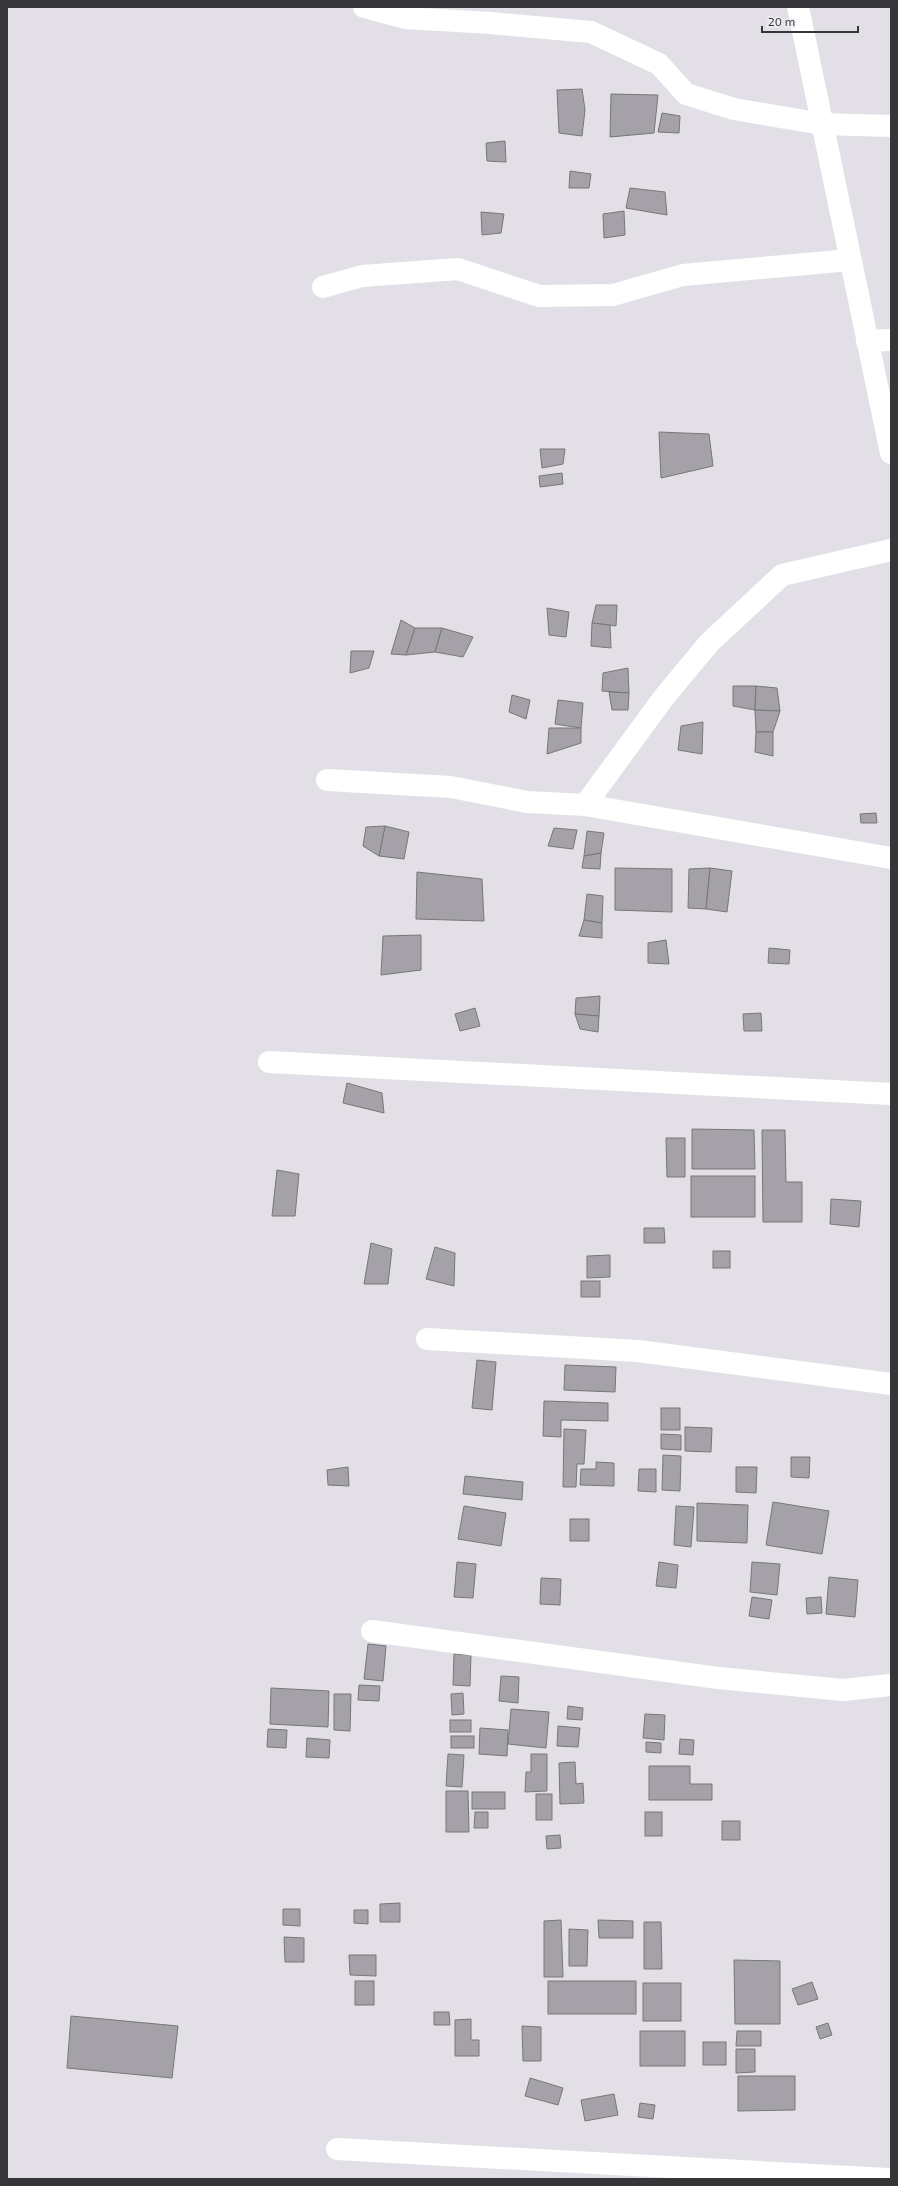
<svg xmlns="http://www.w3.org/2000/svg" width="898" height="2186" viewBox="0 0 898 2186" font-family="'Exo 2',sans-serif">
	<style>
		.building { fill: #a4a2a8; stroke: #78767b }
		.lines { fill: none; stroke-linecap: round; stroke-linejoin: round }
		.minor { stroke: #fff; stroke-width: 22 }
		.secondary { stroke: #fff; stroke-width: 22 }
	</style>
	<rect width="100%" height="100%" fill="#e2e0e6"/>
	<g class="building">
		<path d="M 582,89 L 585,110 L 582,136 L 559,133 L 557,90 Z"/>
		<path d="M 611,94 L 658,95 L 654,133 L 610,137 Z"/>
		<path d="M 662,113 L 680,116 L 679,133 L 658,132 Z"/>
		<path d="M 505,141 L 506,162 L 487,161 L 486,143 Z"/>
		<path d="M 570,171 L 591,174 L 589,188 L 569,188 Z"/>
		<path d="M 630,188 L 665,192 L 667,215 L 626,208 Z"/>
		<path d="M 624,211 L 625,235 L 604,238 L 603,214 Z"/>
		<path d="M 481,212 L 504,214 L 501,233 L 482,235 Z"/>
		<path d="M 659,432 L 709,434 L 713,466 L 661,478 Z"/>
		<path d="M 540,449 L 565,449 L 563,464 L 542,468 Z"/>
		<path d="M 562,473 L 563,484 L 540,487 L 539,476 Z"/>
		<path d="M 596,605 L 617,605 L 616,626 L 592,623 Z"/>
		<path d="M 547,608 L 569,612 L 566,637 L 549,635 Z"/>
		<path d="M 401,620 L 415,628 L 406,655 L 391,654 Z"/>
		<path d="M 592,623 L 610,625 L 611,648 L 591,646 Z"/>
		<path d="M 415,628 L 442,628 L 435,652 L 406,655 Z"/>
		<path d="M 442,628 L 473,637 L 463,657 L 435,652 Z"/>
		<path d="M 351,651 L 374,651 L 369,668 L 350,673 Z"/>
		<path d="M 628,668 L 629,693 L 602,691 L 603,673 Z"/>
		<path d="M 733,686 L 756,686 L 755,710 L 733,706 Z"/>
		<path d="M 756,686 L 777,688 L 780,711 L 755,710 Z"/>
		<path d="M 609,692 L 629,693 L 628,710 L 612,710 Z"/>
		<path d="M 512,695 L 530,700 L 526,719 L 509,712 Z"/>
		<path d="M 558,700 L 583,703 L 581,728 L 555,724 Z"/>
		<path d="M 755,710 L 780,711 L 773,732 L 756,732 Z"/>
		<path d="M 703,722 L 702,754 L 678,750 L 681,726 Z"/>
		<path d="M 549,728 L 581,728 L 581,743 L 547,754 Z"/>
		<path d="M 756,732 L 773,732 L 773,756 L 755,752 Z"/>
		<path d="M 876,813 L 877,823 L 861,823 L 860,814 Z"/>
		<path d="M 385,826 L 409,832 L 404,859 L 379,856 Z"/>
		<path d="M 385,826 L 379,856 L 363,846 L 366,827 Z"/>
		<path d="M 554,828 L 577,830 L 573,849 L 548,846 Z"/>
		<path d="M 587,831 L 604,833 L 601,853 L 584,856 Z"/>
		<path d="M 601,853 L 600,869 L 582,868 L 584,856 Z"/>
		<path d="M 615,868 L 672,869 L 672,912 L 615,910 Z"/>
		<path d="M 710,868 L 706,909 L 688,908 L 689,869 Z"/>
		<path d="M 710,868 L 732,871 L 727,912 L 706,909 Z"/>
		<path d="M 417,872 L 482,879 L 484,921 L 416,919 Z"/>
		<path d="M 587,894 L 603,896 L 602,923 L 584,920 Z"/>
		<path d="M 584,920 L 602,923 L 602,938 L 579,936 Z"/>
		<path d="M 421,935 L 421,970 L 381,975 L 383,936 Z"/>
		<path d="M 666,940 L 669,964 L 648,963 L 648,943 Z"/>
		<path d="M 769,948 L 790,950 L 789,964 L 768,963 Z"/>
		<path d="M 600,996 L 599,1016 L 575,1014 L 576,998 Z"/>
		<path d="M 475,1008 L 480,1026 L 460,1031 L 455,1014 Z"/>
		<path d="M 761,1013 L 762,1031 L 744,1031 L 743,1014 Z"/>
		<path d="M 575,1014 L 599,1016 L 598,1032 L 580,1029 Z"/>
		<path d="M 347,1083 L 382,1093 L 384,1113 L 343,1103 Z"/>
		<path d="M 692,1129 L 754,1130 L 755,1169 L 692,1169 Z"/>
		<path d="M 762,1130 L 785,1130 L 786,1182 L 802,1182 L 802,1222 L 763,1222 Z"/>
		<path d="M 666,1138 L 685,1138 L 685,1177 L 667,1177 Z"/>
		<path d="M 277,1170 L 299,1174 L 295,1216 L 272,1216 Z"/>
		<rect x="691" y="1176" width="64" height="41"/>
		<path d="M 831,1199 L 861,1201 L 859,1227 L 830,1224 Z"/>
		<path d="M 644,1228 L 664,1228 L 665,1243 L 644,1243 Z"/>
		<path d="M 371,1243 L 392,1249 L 388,1284 L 364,1284 Z"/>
		<path d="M 435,1247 L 455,1253 L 454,1286 L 426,1279 Z"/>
		<rect x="713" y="1251" width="17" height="17"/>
		<path d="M 610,1255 L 610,1277 L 587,1278 L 587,1256 Z"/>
		<rect x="581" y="1281" width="19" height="16"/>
		<path d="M 477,1360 L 496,1362 L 492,1410 L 472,1408 Z"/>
		<path d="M 565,1365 L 616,1367 L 615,1392 L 564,1390 Z"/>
		<path d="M 544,1401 L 608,1403 L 608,1421 L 561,1420 L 561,1437 L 543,1436 Z"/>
		<rect x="661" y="1408" width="19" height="22"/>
		<path d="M 685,1427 L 712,1428 L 711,1452 L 685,1451 Z"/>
		<path d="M 564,1429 L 586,1430 L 584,1464 L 577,1464 L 576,1487 L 563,1487 Z"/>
		<path d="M 661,1434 L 681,1435 L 681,1450 L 661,1449 Z"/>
		<path d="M 663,1455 L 681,1456 L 680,1491 L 662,1490 Z"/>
		<path d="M 791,1457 L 810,1457 L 809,1478 L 791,1477 Z"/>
		<path d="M 596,1462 L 614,1463 L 614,1486 L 580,1485 L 581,1469 L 596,1469 Z"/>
		<path d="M 348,1467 L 349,1486 L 328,1485 L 327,1470 Z"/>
		<path d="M 736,1467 L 757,1467 L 756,1493 L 736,1492 Z"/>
		<path d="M 639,1469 L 656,1469 L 656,1492 L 638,1491 Z"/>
		<path d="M 465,1476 L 523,1482 L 522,1500 L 463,1494 Z"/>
		<path d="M 773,1502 L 829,1511 L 822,1554 L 766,1545 Z"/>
		<path d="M 697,1503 L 748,1505 L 747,1543 L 697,1541 Z"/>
		<path d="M 464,1506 L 506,1513 L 501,1546 L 458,1539 Z"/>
		<path d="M 676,1506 L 694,1507 L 691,1547 L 674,1545 Z"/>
		<rect x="570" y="1519" width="19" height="22"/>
		<path d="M 457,1562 L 476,1564 L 473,1598 L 454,1597 Z"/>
		<path d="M 659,1562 L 678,1565 L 676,1588 L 656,1586 Z"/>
		<path d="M 752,1562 L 780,1564 L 777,1595 L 750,1592 Z"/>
		<path d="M 829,1577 L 858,1580 L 855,1617 L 826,1614 Z"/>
		<path d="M 541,1578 L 561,1579 L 560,1605 L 540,1604 Z"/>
		<path d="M 752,1597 L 772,1600 L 769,1619 L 749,1616 Z"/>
		<path d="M 821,1597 L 822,1613 L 807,1614 L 806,1598 Z"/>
		<path d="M 368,1644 L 386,1646 L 383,1681 L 364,1679 Z"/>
		<path d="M 454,1654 L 471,1655 L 470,1686 L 453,1685 Z"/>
		<path d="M 501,1676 L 519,1677 L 518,1703 L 499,1701 Z"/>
		<path d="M 359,1685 L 380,1686 L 379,1701 L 358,1700 Z"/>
		<path d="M 271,1688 L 329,1691 L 328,1727 L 270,1724 Z"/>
		<path d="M 463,1693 L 464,1714 L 452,1715 L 451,1694 Z"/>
		<path d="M 334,1694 L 351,1694 L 350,1731 L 334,1730 Z"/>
		<path d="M 568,1706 L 583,1708 L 582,1720 L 567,1719 Z"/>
		<path d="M 511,1709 L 549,1712 L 546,1748 L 508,1744 Z"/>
		<path d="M 645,1714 L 665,1715 L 664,1740 L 643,1738 Z"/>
		<rect x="450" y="1720" width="21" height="12"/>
		<path d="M 558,1726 L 580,1728 L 578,1747 L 557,1746 Z"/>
		<path d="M 480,1728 L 508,1730 L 507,1756 L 479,1754 Z"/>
		<path d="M 268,1729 L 287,1730 L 286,1748 L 267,1747 Z"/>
		<rect x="451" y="1736" width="23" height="12"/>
		<path d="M 307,1738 L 330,1740 L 329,1758 L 306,1757 Z"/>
		<path d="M 680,1739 L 694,1740 L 693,1755 L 679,1754 Z"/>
		<path d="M 646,1742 L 661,1743 L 661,1753 L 646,1752 Z"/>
		<path d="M 448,1754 L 464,1755 L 462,1787 L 446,1786 Z"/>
		<path d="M 531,1754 L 547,1754 L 547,1791 L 525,1792 L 526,1772 L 531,1772 Z"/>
		<path d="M 575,1762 L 576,1784 L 583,1783 L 584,1803 L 560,1804 L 559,1763 Z"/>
		<path d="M 649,1766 L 690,1766 L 690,1784 L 712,1784 L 712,1800 L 649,1800 Z"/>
		<path d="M 446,1791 L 468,1791 L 469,1832 L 446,1832 Z"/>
		<rect x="472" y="1792" width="33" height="17"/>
		<rect x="536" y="1794" width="16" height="26"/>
		<path d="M 475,1812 L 488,1812 L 488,1828 L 474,1828 Z"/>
		<rect x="645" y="1812" width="17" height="24"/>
		<rect x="722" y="1821" width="18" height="19"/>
		<path d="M 560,1835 L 561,1848 L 547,1849 L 546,1836 Z"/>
		<path d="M 400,1903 L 400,1922 L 380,1922 L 380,1904 Z"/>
		<path d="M 283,1909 L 300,1909 L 300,1926 L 283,1925 Z"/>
		<path d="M 354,1910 L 368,1910 L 368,1924 L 354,1923 Z"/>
		<path d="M 561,1920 L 563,1977 L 544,1977 L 544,1921 Z"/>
		<path d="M 598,1920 L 633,1921 L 633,1938 L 599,1938 Z"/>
		<path d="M 644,1922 L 661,1922 L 662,1969 L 644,1969 Z"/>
		<path d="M 569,1929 L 588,1930 L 587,1966 L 569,1966 Z"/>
		<path d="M 284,1937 L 304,1938 L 304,1962 L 285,1962 Z"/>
		<path d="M 349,1955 L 376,1955 L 376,1976 L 350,1975 Z"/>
		<path d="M 734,1960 L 780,1961 L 780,2024 L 735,2024 Z"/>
		<rect x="355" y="1981" width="19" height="24"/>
		<rect x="548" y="1981" width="88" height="33"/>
		<path d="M 812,1982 L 818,1999 L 798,2005 L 792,1989 Z"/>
		<rect x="643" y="1983" width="38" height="38"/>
		<path d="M 434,2012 L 449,2012 L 450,2025 L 434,2025 Z"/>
		<path d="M 71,2016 L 178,2026 L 172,2078 L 67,2068 Z"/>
		<path d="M 471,2019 L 471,2040 L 479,2040 L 479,2056 L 455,2056 L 455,2020 Z"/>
		<path d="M 828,2023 L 832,2035 L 820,2039 L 816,2027 Z"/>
		<path d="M 522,2026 L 541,2027 L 541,2061 L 523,2061 Z"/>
		<rect x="640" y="2031" width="45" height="35"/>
		<path d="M 737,2031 L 761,2031 L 761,2046 L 736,2046 Z"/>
		<rect x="703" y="2042" width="23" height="23"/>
		<path d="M 736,2049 L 755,2049 L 755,2072 L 736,2073 Z"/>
		<path d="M 738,2076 L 795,2076 L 795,2110 L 738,2111 Z"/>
		<path d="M 530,2078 L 563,2088 L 558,2105 L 525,2096 Z"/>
		<path d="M 614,2094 L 618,2115 L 585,2121 L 581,2100 Z"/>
		<path d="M 640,2103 L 655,2105 L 653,2119 L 638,2117 Z"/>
	</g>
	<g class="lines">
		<g class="minor">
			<path d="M 364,7 L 405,18 L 490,23 L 591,32 L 659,64 L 686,94 L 734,109 L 822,124 L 891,126"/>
			<path d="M 323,287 L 362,276 L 458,269 L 539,296 L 613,295 L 683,275 L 850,260"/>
			<path d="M 867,341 L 891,340"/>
			<path d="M 327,780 L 451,787 L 527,802 L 585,805 L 665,696 L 709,643 L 782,575 L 891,550"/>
			<path d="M 585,805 L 891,858"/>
			<path d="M 269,1062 L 891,1094"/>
			<path d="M 427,1339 L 638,1351 L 891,1384"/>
			<path d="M 372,1631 L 718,1678 L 843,1690 L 891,1685"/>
			<path d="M 337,2149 L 887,2179"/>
		</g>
		<path class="secondary" d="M 798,7 L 891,453"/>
	</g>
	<rect width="898" height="2186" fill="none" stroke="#363537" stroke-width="16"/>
	<path d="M762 26v6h96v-6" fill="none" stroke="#363537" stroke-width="2"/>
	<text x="768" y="26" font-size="12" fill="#363537" stroke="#efedf3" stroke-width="3" paint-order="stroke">20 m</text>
</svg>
